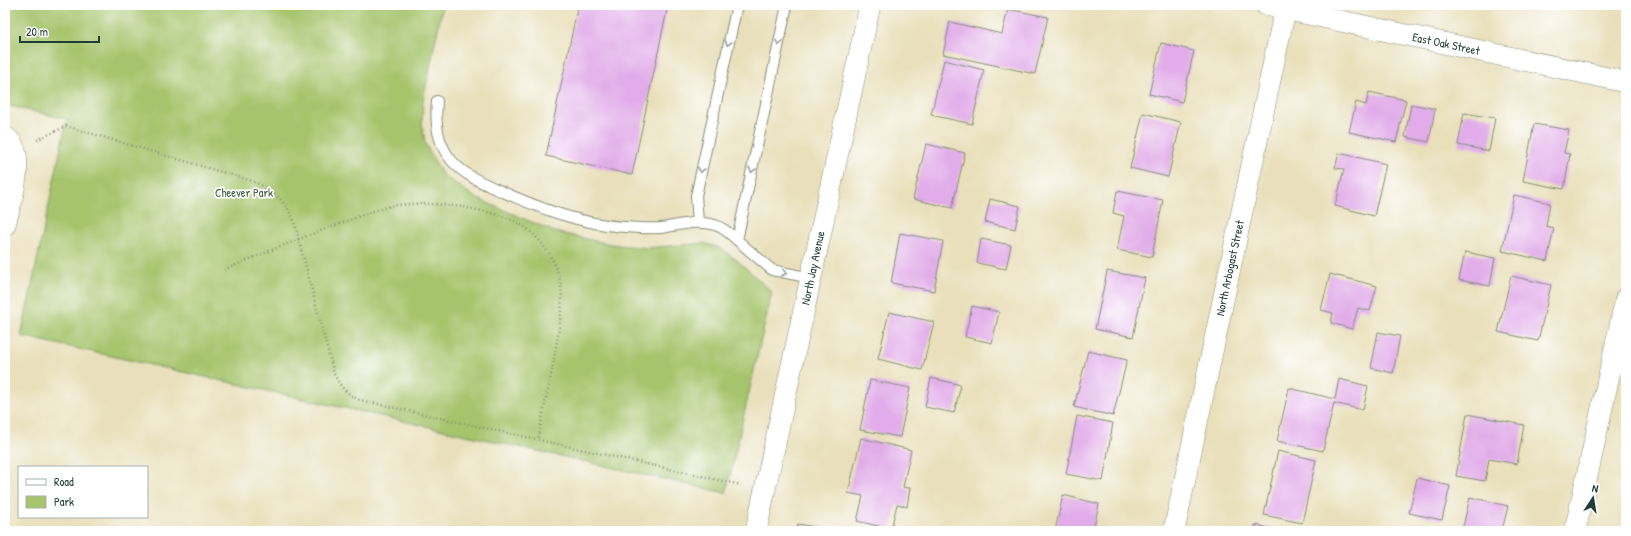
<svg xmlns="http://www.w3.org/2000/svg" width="1631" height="536" viewBox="0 0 1631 536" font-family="'Patrick Hand',sans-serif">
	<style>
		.green { fill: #a6c46c; stroke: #628050 }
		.building { fill: #e1ace9 }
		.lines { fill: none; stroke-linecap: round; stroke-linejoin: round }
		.lane-casing { stroke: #848e78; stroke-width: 12 }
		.street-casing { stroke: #848e78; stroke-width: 22 }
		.path { stroke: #848e78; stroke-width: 2.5; stroke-dasharray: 1 3; stroke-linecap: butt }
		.lane { stroke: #fff; stroke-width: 10 }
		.street { stroke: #fff; stroke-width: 21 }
		.oneway { stroke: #8f9e9a }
		.labels { text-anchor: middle; stroke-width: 3.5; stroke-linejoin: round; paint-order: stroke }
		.street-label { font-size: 12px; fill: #1f3d34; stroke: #fff }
		.park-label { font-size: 12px; fill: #415f42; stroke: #fff }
	</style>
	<rect width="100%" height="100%" fill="#fff"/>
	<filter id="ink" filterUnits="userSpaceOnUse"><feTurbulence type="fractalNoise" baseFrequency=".025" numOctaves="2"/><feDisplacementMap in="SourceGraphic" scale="8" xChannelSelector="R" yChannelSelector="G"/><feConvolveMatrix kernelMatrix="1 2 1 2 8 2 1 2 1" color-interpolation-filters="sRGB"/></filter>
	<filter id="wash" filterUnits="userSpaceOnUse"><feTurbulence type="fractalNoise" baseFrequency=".012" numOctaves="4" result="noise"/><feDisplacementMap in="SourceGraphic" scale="16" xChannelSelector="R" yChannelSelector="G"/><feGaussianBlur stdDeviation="0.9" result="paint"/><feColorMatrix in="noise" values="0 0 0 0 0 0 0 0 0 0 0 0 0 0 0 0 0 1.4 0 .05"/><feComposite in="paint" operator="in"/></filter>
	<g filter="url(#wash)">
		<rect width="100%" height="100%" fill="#e9e0bb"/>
		<path class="green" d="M 5,5 L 443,5 L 423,100 L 422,123 L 425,143 L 434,160 L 443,175 L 476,198 L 555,232 L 610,244 L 646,248 L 704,243 L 720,248 L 737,260 L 772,292 L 726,493 L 21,336 L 67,119 L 5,105 Z"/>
		<g id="blocks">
			<g class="building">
				<path d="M 578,5 L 668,5 L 632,175 L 546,156 Z"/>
				<path d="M 1008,9 L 1048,17 L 1035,74 L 943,54 L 950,22 L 1002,34 Z"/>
				<path d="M 1161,43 L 1194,51 L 1182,102 L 1149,94 Z"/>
				<path d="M 944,60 L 984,70 L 972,124 L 931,115 Z"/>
				<path d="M 1369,92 L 1406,100 L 1396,142 L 1349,132 L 1356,102 L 1366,105 Z"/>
				<path d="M 1411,104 L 1435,109 L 1429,142 L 1405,137 Z"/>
				<path d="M 1143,113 L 1181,122 L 1168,177 L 1130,168 Z"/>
				<path d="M 1464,113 L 1495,118 L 1489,151 L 1458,145 Z"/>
				<path d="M 1534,124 L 1569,130 L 1564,153 L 1570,154 L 1564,189 L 1523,181 Z"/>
				<path d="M 926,144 L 965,153 L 952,208 L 913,199 Z"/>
				<path d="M 1339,153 L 1386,164 L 1374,216 L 1335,206 L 1344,169 L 1335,168 Z"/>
				<path d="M 1117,191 L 1163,200 L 1152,257 L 1117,250 L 1124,216 L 1113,213 Z"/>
				<path d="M 1514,195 L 1550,203 L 1546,226 L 1554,228 L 1547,261 L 1502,251 Z"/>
				<path d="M 990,199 L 1020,206 L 1015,229 L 985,222 Z"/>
				<path d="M 900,233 L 943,241 L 934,291 L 891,283 Z"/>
				<path d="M 981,239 L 1011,245 L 1006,269 L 977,263 Z"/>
				<path d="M 1465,252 L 1495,258 L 1490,286 L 1459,280 Z"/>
				<path d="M 1107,271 L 1145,278 L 1133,337 L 1095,329 Z"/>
				<path d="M 1330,274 L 1377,286 L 1370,311 L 1358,308 L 1352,329 L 1331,323 L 1333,313 L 1321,310 Z"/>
				<path d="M 1511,276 L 1551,285 L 1538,341 L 1498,332 Z"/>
				<path d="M 972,306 L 999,312 L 992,343 L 965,337 Z"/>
				<path d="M 889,312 L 934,322 L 922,370 L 878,359 Z"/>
				<path d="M 1378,332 L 1400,336 L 1393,373 L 1371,368 Z"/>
				<path d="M 1088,351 L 1127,360 L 1113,416 L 1074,407 Z"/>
				<path d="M 931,378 L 961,385 L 954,413 L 925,407 Z"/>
				<path d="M 1339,379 L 1368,386 L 1363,410 L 1334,403 L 1323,451 L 1277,441 L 1289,388 L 1335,399 Z"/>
				<path d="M 870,380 L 910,388 L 900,437 L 860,430 Z"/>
				<path d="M 1467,414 L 1524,425 L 1517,464 L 1489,459 L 1485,481 L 1456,476 Z"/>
				<path d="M 1077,416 L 1113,423 L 1103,481 L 1066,474 Z"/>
				<path d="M 861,438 L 911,450 L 903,487 L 910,488 L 907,507 L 897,504 L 891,529 L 857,521 L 863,496 L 848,493 Z"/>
				<path d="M 1278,451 L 1316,460 L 1302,523 L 1264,515 Z"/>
				<path d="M 1417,478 L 1450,486 L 1442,520 L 1409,513 Z"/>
				<path d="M 1063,495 L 1099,504 L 1093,531 L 1055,531 Z"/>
				<path d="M 1470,497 L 1508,506 L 1502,531 L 1462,531 Z"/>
				<path d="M 798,524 L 826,529 L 826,531 L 797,531 Z"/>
				<path d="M 1255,525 L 1280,530 L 1280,531 L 1254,531 Z"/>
			</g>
		</g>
	</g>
	<g filter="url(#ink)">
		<use href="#blocks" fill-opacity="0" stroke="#848e78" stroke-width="1"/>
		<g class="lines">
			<defs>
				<g id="lane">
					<path d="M 787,5 L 737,240 L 772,270 L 811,278"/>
					<path d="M 437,101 C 435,123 437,143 452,161 C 465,176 485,184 503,192 C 542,209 581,224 624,227 C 636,228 649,229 661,228 C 678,226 697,219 715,225 C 723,227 730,234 737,240"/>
					<path d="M 698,222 L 696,196 L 737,5"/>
				</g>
				<g id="street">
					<path d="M 1266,5 L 1626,82"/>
					<path d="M 5,137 C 29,152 10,203 5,225"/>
					<path d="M 756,531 L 870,5"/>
					<path d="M 1174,531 L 1286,5"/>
					<path d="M 1575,531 L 1626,298"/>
				</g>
			</defs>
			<use href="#lane" class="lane-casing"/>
			<use href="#street" class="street-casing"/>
			<g class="path">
				<path d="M 37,140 L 66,126 L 252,181 C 273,190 285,200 294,221 L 334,374 C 340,386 347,395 360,400 L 741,485"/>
				<path d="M 224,270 C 262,254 300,238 339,224 C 356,218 373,210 391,206 C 424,200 488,207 518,223 C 540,234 558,263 561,287 C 563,304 560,324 557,341 C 552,374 544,406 538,439"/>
			</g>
			<use href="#lane" class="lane"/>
			<use href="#street" class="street"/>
		</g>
		<defs><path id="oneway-chevron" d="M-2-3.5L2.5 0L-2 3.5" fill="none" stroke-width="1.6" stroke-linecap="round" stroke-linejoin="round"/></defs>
		<g class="oneway">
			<use href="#oneway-chevron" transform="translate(728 43) rotate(102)"/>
			<use href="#oneway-chevron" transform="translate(779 43) rotate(102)"/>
			<use href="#oneway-chevron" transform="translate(701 170) rotate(102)"/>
			<use href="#oneway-chevron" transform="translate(752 170) rotate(102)"/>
			<use href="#oneway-chevron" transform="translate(784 273) rotate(12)"/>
		</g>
	</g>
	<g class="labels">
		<g class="street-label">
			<text transform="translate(1446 44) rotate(12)" y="4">East Oak Street</text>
			<text transform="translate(813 268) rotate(-78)" y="4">North Jay Avenue</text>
			<text transform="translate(1230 268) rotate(-78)" y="4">North Arbogast Street</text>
		</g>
		<g class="park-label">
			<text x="244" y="197">Cheever Park</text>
		</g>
	</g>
	<rect width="1631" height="536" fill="none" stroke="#fff" stroke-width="20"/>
	<rect x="18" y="466" width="130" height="52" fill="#ffffff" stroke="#a5b1ae"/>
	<rect x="26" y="479" width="20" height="6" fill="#ffffff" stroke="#a5b1ae"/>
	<text x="54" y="486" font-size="12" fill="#1f3d34">Road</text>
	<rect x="26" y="496" width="20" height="12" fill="#a6c46c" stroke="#a5b1ae"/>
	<text x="54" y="506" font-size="12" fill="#1f3d34">Park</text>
	<g transform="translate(1593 498) rotate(12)" stroke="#ffffff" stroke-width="3" paint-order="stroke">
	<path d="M0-3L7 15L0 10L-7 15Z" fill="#1f3d34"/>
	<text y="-6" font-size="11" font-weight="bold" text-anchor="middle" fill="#1f3d34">N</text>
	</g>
	<path d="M20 36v6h79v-6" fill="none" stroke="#1f3d34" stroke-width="2"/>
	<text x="26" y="36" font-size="12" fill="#1f3d34" stroke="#ffffff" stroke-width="3" paint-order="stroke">20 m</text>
</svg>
